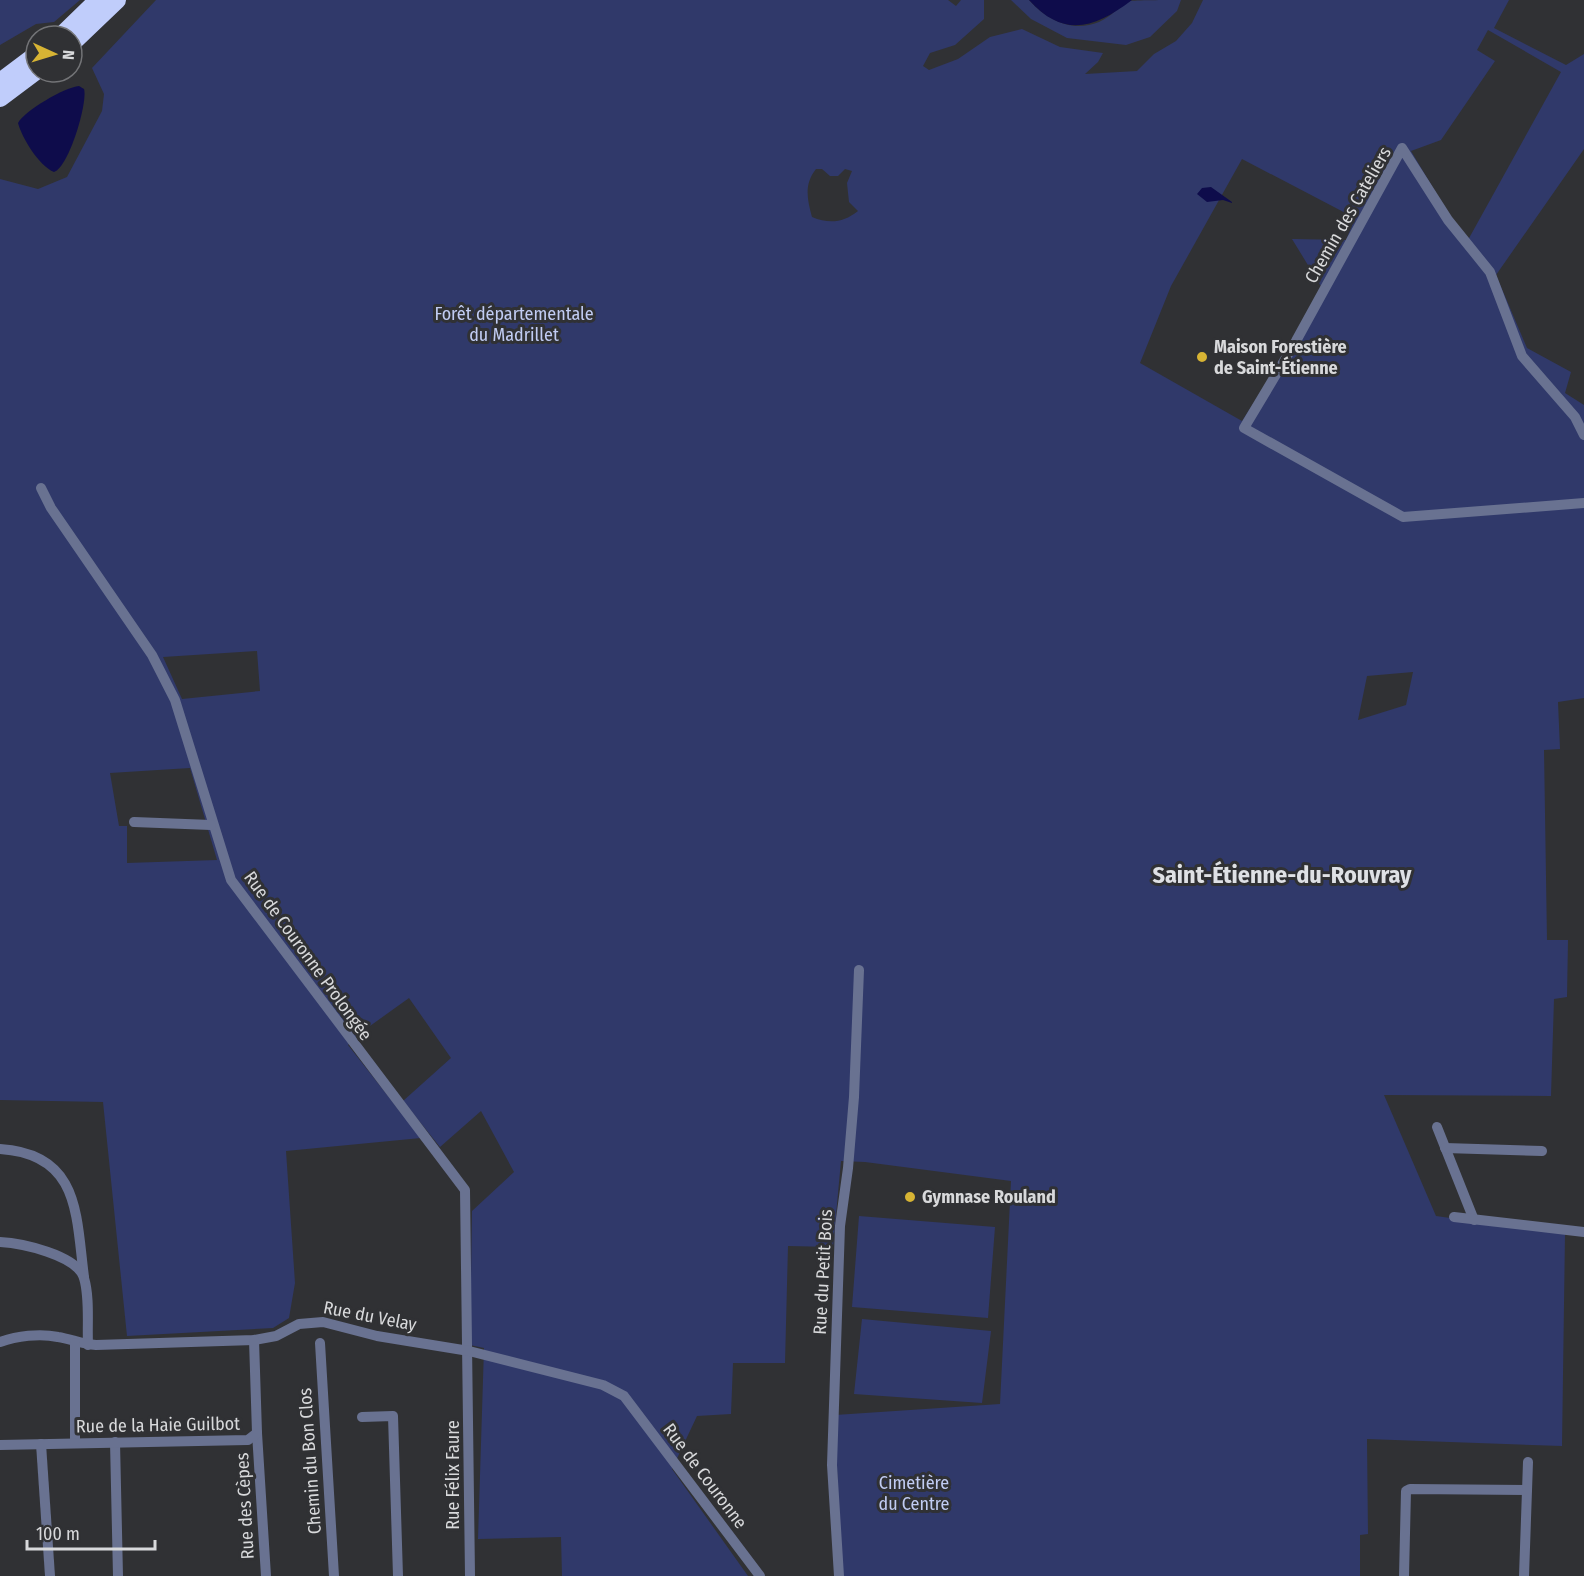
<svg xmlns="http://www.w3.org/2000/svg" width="1584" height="1576" viewBox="0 0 1584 1576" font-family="'Fira Sans Condensed',sans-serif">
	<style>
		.green { fill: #30396a; fill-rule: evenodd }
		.water { fill: #0e0c4b }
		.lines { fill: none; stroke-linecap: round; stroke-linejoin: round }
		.street { stroke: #697291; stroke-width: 10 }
		.highway { stroke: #c0cdfb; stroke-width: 18 }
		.poi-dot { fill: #d7b434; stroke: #303134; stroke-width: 2 }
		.labels { text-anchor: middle; stroke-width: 6; stroke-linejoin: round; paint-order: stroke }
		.street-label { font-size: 18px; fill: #d8d9db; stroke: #303134 }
		.park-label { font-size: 18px; fill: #c1ccf3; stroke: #303134 }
		.poi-label { font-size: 18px; font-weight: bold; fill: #d8d9db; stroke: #303134; text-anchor: start }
		.district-label { font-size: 24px; font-weight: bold; fill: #dfe1e5; stroke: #303134 }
	</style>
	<rect width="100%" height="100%" fill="#303134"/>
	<g class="green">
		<path d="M 0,0 L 80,0 L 54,22 L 36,24 L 0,45 Z"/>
		<path d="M 156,0 L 948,0 L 956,6 L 961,0 L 984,0 L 984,19 L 955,45 L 930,53 L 923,66 L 929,70 L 958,59 L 990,37 L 1022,29 L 1060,47 L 1103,53 L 1098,62 L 1085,74 L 1137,71 L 1154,54 L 1176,41 L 1192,23 L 1203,0 L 1509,0 L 1494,28 L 1566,65 L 1584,54 L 1584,149 L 1496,275 L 1527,348 L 1571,372 L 1565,393 L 1584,405 L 1584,698 L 1558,702 L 1560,749 L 1544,750 L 1547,940 L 1568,940 L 1567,997 L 1554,999 L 1551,1096 L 1384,1095 L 1436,1216 L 1565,1234 L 1562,1446 L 1367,1439 L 1368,1534 L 1360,1535 L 1360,1576 L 841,1576 L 835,1415 L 1000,1404 L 1011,1181 L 865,1162 L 841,1161 L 833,1247 L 788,1246 L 785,1363 L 733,1363 L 731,1414 L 697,1416 L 672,1469 L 748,1576 L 562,1576 L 561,1537 L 478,1539 L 484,1348 L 470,1345 L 472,1211 L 514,1172 L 481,1111 L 440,1147 L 403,1101 L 451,1058 L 409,998 L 356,1036 L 348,1045 L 421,1138 L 286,1151 L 295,1283 L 289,1318 L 273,1328 L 127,1336 L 103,1102 L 0,1100 L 0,179 L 38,189 L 67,177 L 102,111 L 104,94 L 92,68 ZM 1488,30 L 1561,72 L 1468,240 L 1451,218 L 1411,151 L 1441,140 L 1495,61 L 1477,50 ZM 1242,159 L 1355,218 L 1346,240 L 1292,239 L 1322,288 L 1283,357 L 1242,421 L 1140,363 L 1171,286 ZM 816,169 L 822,169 L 830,176 L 838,176 L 845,169 L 852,171 L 847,183 L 849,202 L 858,211 C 843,223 829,224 812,217 C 807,199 804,184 816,169 ZM 257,651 L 260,691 L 182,699 L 163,657 ZM 1413,672 L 1406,705 L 1358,720 L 1367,676 ZM 190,768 L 217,860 L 127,863 L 127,826 L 119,826 L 110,773 Z"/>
		<path d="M 1011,0 L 1029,0 C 1047,20 1072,33 1099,22 C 1111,17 1119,6 1130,1 C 1140,0 1170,0 1181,0 L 1177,11 L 1150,37 L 1126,45 L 1067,38 L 1031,19 Z"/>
		<path d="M 859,1216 L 995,1227 L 988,1318 L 852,1307 Z"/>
		<path d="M 862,1319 L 991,1331 L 982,1403 L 854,1394 Z"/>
	</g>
	<g class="water">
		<path d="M 1029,0 L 1132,0 C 1095,28 1064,39 1029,0 Z"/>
		<path d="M 79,86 L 84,89 C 88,102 69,167 54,172 C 39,166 22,138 18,123 C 24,111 65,87 79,86 Z"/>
		<path d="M 1211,187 L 1232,202 L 1232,203 L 1223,200 L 1207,202 L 1197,194 L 1202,188 Z"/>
	</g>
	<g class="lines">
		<g class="street">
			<path d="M 1584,435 L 1575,417 L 1522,356 L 1490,272 L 1448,220 L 1402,148 L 1296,341 L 1244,428 L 1403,517 L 1584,503"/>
			<path d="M 41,488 L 51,508 L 152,655 L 175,700 L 231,880 L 465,1190 L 470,1576"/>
			<path d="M 134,822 L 211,825"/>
			<path d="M 1437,1127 L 1474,1220"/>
			<path d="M 1445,1148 L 1542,1151"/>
			<path d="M 0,1149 C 80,1154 76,1215 84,1277"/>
			<path d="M 1454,1217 L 1584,1232"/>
			<path d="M 0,1242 C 21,1243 77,1255 84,1278 C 90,1298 87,1324 88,1345"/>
			<path d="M 0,1342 C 16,1336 40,1333 58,1337 C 71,1339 82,1344 96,1345 L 254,1340 L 276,1336 L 299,1324 L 323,1322 L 377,1336 L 469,1351 L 603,1385 L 624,1396 L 760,1576"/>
			<path d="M 75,1343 L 75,1443"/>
			<path d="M 320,1343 L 334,1576"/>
			<path d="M 362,1417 L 393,1416 L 398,1576"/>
			<path d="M 257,1433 L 266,1576"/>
			<path d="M 115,1442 L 118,1576"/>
			<path d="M 41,1444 L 50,1576"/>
			<path d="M 0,1445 L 248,1440 L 257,1433 L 254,1340"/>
			<path d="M 839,1576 L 832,1465 L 840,1226 L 848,1168 L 854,1097 L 859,970"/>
			<path d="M 1404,1576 L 1406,1491 L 1410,1489 L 1527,1490"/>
			<path d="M 1524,1576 L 1528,1462"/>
		</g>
		<g class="highway">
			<path d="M 61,36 L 98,0"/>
			<path d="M 72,43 L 117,0"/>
			<path d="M 0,82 L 36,55"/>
			<path d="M 0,98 L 36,71"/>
		</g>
	</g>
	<g class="poi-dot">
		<circle cx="1202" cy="357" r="6"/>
		<circle cx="910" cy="1197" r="6"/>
	</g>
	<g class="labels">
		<g class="street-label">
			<text transform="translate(1348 215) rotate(-60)" y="6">Chemin des Cateliers</text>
			<text transform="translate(308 956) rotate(54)" y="6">Rue de Couronne Prolongée</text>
			<text transform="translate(823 1272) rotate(-87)" y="6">Rue du Petit Bois</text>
			<text transform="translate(370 1316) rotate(11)" y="6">Rue du Velay</text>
			<text transform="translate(158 1425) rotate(-1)" y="6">Rue de la Haie Guilbot</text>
			<text transform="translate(310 1461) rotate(-94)" y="6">Chemin du Bon Clos</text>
			<text transform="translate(453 1475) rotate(-90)" y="6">Rue Félix Faure</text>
			<text transform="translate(705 1476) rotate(53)" y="6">Rue de Couronne</text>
			<text transform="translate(245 1506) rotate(-93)" y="6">Rue des Cèpes</text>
		</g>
		<g class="park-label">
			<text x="514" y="320">Forêt départementale<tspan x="514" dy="21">du Madrillet</tspan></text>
			<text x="914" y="1489">Cimetière<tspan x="914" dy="21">du Centre</tspan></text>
		</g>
		<g class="poi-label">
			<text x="1214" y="353">Maison Forestière<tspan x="1214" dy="21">de Saint-Étienne</tspan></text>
			<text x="922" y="1203">Gymnase Rouland</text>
		</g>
		<g class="district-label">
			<text x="1282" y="883">Saint-Étienne-du-Rouvray</text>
		</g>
	</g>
	<g transform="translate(54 54) rotate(94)"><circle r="28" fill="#303134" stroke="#737477" stroke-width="1.5"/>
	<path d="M0-4.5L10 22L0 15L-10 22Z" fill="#d7b434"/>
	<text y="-9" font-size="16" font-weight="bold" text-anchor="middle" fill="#d8d9db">N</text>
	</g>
	<path d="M27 1540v9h128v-9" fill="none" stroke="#d8d9db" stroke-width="3"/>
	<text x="36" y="1540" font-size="18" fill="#d8d9db" stroke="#303134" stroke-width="4.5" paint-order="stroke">100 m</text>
</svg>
